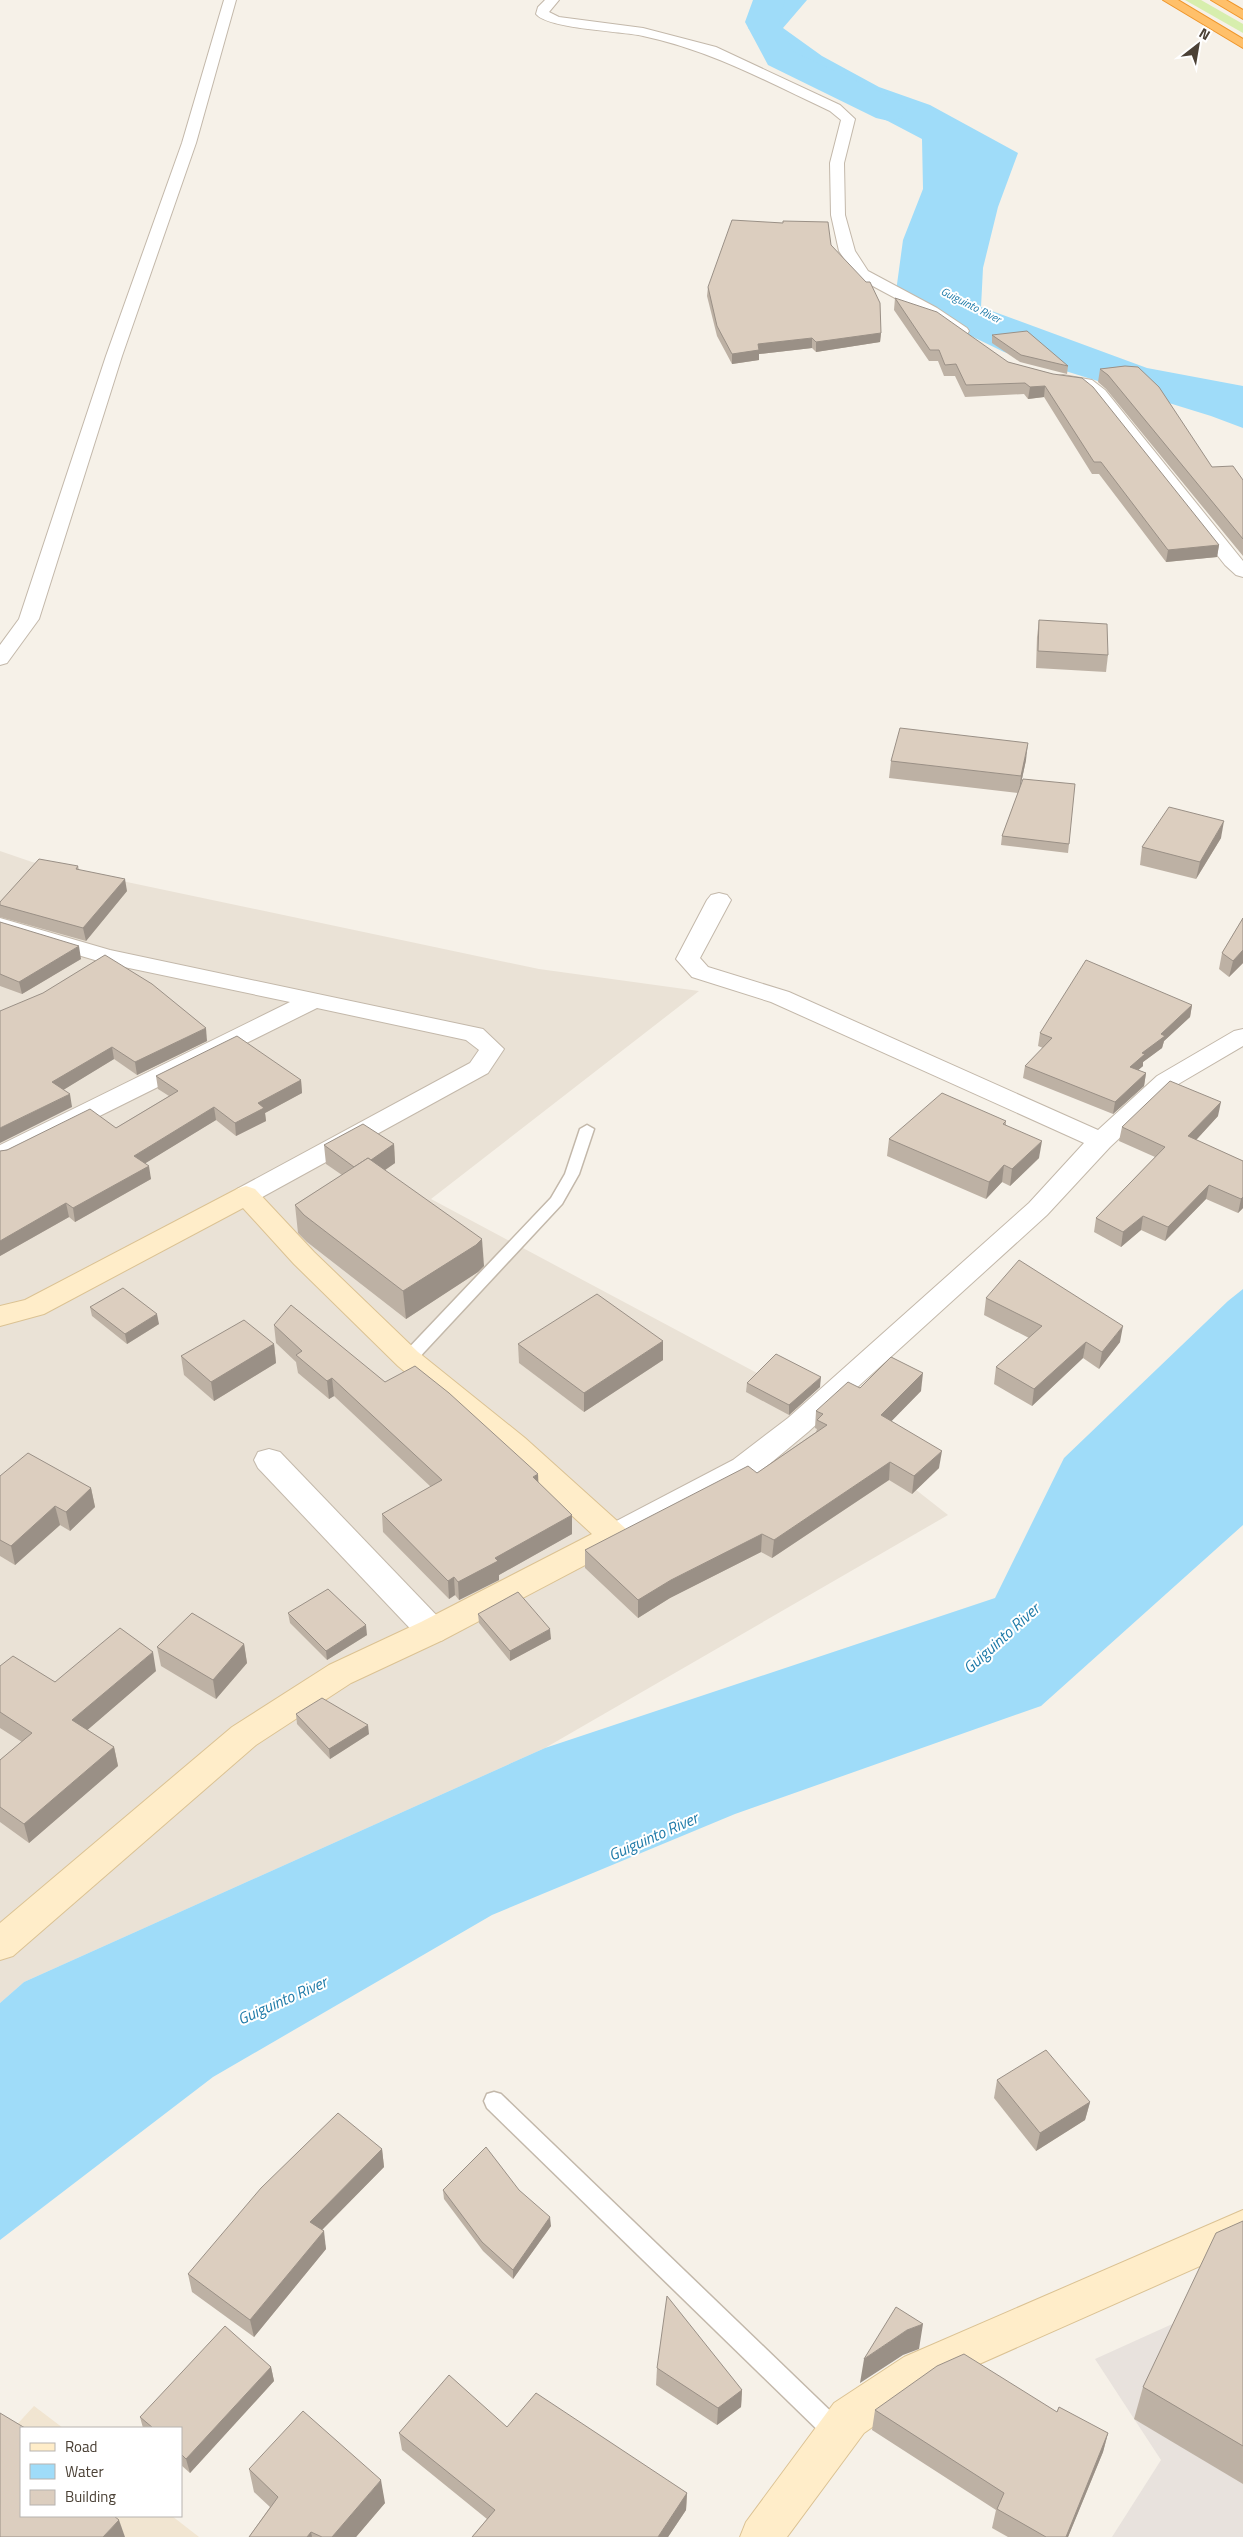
<svg xmlns="http://www.w3.org/2000/svg" width="1243" height="2537" viewBox="0 0 1243 2537" font-family="'Titillium Web',sans-serif">
	<style>
		.residential { fill: #eae2d6 }
		.industrial { fill: #e8e2dd }
		.education { fill: #f1e5d1 }
		.green { fill: #d7eead }
		.water { fill: #9fdcf9 }
		.lines { fill: none; stroke-linecap: round; stroke-linejoin: round }
		.river { fill: #9fdcf9; fill-rule: evenodd }
		.lane-casing { stroke: #c3b8aa; stroke-width: 3 }
		.street-casing { stroke: #c3b8aa; stroke-width: 2 }
		.secondary-casing { stroke: #dbc293; stroke-width: 2 }
		.highway-casing { stroke: #ef9529; stroke-width: 2 }
		.lane { fill: #fff; fill-rule: evenodd }
		.street { fill: #fff; fill-rule: evenodd }
		.secondary { fill: #ffedc9; fill-rule: evenodd }
		.highway { fill: #ffc06a; fill-rule: evenodd }
		.wall { fill: #bdb1a4 }
		.shaded-wall { fill: #9a9086 }
		.building { fill: #dccebf; stroke: #9a9086 }
		.labels { text-anchor: middle; stroke-width: 4; stroke-linejoin: round; paint-order: stroke }
		.far-water-label { font-size: 11px; font-style: italic; fill: #1f7ba9; stroke: #fff }
		.near-water-label { font-size: 16px; font-style: italic; fill: #1f7ba9; stroke: #fff }
	</style>
	<rect width="100%" height="100%" fill="#f6f1e8"/>
	<path class="residential" d="M 0,851 L 32,862 L 539,969 L 699,991 L 431,1199 L 789,1390 L 948,1515 L 545,1748 L 24,1982 L 0,2003 Z"/>
	<path class="industrial" d="M 1243,2292 L 1243,2537 L 1112,2537 L 1161,2460 L 1095,2359 Z"/>
	<path class="education" d="M 34,2406 L 63,2428 L 21,2428 L 21,2516 L 172,2516 L 199,2537 L 0,2537 L 0,2443 Z"/>
	<path class="green" d="M 1185,0 L 1201,0 L 1243,24 L 1243,33 Z"/>
	<g class="water">
		<path d="M 766,0 L 807,0 L 783,28 L 822,56 L 879,87 L 930,105 L 1018,153 L 998,207 L 983,268 L 981,307 L 1147,368 L 1243,386 L 1243,428 L 1211,416 L 1004,352 L 895,299 L 903,240 L 923,189 L 922,139 L 842,97 L 779,54 L 748,28 Z"/>
		<path d="M 1243,1289 L 1243,1525 L 1041,1706 L 735,1814 L 492,1915 L 213,2077 L 0,2240 L 0,2003 L 24,1982 L 545,1748 L 995,1598 L 1064,1458 L 1228,1301 Z"/>
	</g>
	<g class="lines">
		<path class="river" d="M 753,0 L 785,0 L 779,22 L 794,52 L 902,102 L 907,110 L 902,118 L 889,121 L 876,118 L 768,65 L 745,22 Z"/>
		<defs>
			<g id="lane">
				<path d="M 587,1125 L 594,1129 L 579,1174 L 562,1204 L 414,1363 L 402,1363 L 400,1359 L 402,1355 L 551,1198 L 565,1174 L 580,1129 Z"/>
				<path d="M 494,2092 L 501,2094 L 844,2424 L 847,2432 L 844,2440 L 836,2443 L 828,2440 L 487,2108 L 484,2101 L 487,2094 Z"/>
			</g>
			<g id="street">
				<path d="M 224,0 L 236,0 L 196,143 L 122,356 L 39,619 L 7,663 L 0,665 L 0,645 L 19,619 L 106,356 L 182,143 Z"/>
				<path d="M 545,0 L 559,0 L 549,12 L 559,17 L 643,28 L 716,47 L 840,105 L 855,119 L 844,163 L 845,215 L 855,251 L 868,271 L 937,308 L 967,328 L 969,331 L 967,334 L 955,334 L 925,314 L 856,277 L 839,251 L 831,215 L 830,163 L 841,120 L 830,111 C 768,82 710,50 643,36 C 621,31 548,29 536,14 L 538,7 Z"/>
				<path d="M 1063,375 L 1092,380 L 1105,390 L 1243,561 L 1243,577 L 1236,575 L 1225,565 L 1093,398 L 1081,388 L 1057,384 L 1055,380 L 1057,376 Z"/>
				<path d="M 719,893 L 727,895 L 731,900 L 700,958 L 708,967 L 789,992 L 1098,1130 L 1157,1076 L 1234,1031 L 1243,1029 L 1243,1046 L 1175,1086 L 1110,1147 L 1047,1215 L 808,1432 L 755,1476 L 625,1544 L 614,1547 L 603,1544 L 599,1536 L 603,1528 L 733,1460 L 788,1418 L 1029,1203 L 1084,1143 L 771,1002 L 692,977 L 676,959 L 707,900 L 711,895 Z"/>
				<path d="M 0,918 L 110,950 L 483,1029 L 504,1049 L 488,1073 L 255,1201 L 246,1204 L 237,1201 L 233,1195 L 237,1189 L 470,1063 L 479,1050 L 466,1040 L 317,1008 L 9,1161 L 0,1163 L 0,1145 L 290,1002 L 105,963 L 0,932 Z"/>
				<path d="M 269,1449 L 280,1452 L 443,1622 L 448,1631 L 443,1640 L 432,1643 L 421,1640 L 258,1468 L 254,1460 L 258,1452 Z"/>
			</g>
			<g id="secondary">
				<path d="M 246,1186 L 255,1189 L 314,1252 L 418,1352 L 525,1438 L 625,1528 L 629,1536 L 625,1544 L 443,1640 L 351,1683 L 256,1745 L 13,1956 L 0,1960 L 0,1923 L 232,1727 L 329,1665 L 421,1622 L 592,1534 L 505,1454 L 398,1366 L 294,1264 L 243,1208 L 44,1314 L 0,1326 L 0,1306 L 25,1300 L 237,1189 Z"/>
				<path d="M 1243,2210 L 1243,2247 L 932,2385 L 864,2433 L 787,2537 L 740,2537 L 746,2522 L 834,2403 L 904,2357 Z"/>
			</g>
			<g id="highway">
				<path d="M 1163,0 L 1178,0 L 1243,39 L 1243,48 Z"/>
				<path d="M 1211,0 L 1226,0 L 1243,10 L 1243,19 Z"/>
			</g>
		</defs>
		<use href="#lane" class="lane-casing"/>
		<use href="#street" class="street-casing"/>
		<use href="#secondary" class="secondary-casing"/>
		<use href="#highway" class="highway-casing"/>
		<use href="#lane" class="lane"/>
		<use href="#street" class="street"/>
		<use href="#secondary" class="secondary"/>
		<use href="#highway" class="highway"/>
	</g>
	<g class="wall">
		<path d="M 831,245 L 881,333 L 880,342 L 816,352 L 812,348 L 759,354 L 759,360 L 732,364 L 717,336 L 707,296 L 708,287 Z"/>
		<path d="M 895,298 L 1008,362 L 1053,374 L 1219,545 L 1217,557 L 1166,562 L 1099,474 L 1092,474 L 1044,397 L 1028,399 L 1024,394 L 965,397 L 955,376 L 944,376 L 938,361 L 929,361 L 894,310 Z"/>
		<path d="M 992,335 L 1068,366 L 1067,374 L 1020,362 L 992,343 Z"/>
		<path d="M 1125,366 L 1212,467 L 1243,480 L 1243,556 L 1106,389 L 1098,382 L 1100,369 Z"/>
		<path d="M 1039,620 L 1108,655 L 1106,672 L 1036,668 L 1037,637 Z"/>
		<path d="M 1026,760 L 1021,783 L 1069,844 L 1068,853 L 1001,845 L 1002,836 L 1018,793 L 889,778 L 891,761 Z"/>
		<path d="M 1221,838 L 1196,879 L 1140,865 L 1142,847 Z"/>
		<path d="M 78,866 L 79,870 L 127,891 L 86,941 L 0,917 L 0,902 Z"/>
		<path d="M 1243,918 L 1243,963 L 1229,977 L 1219,969 L 1222,953 Z"/>
		<path d="M 0,922 L 81,959 L 22,994 L 0,986 Z"/>
		<path d="M 1192,1005 L 1190,1017 L 1164,1041 L 1162,1048 L 1143,1062 L 1143,1066 L 1138,1070 L 1146,1073 L 1144,1086 L 1113,1114 L 1023,1078 L 1025,1066 L 1043,1048 L 1038,1046 L 1040,1033 Z"/>
		<path d="M 0,1011 L 207,1041 L 137,1075 L 114,1059 L 63,1090 L 72,1107 Z"/>
		<path d="M 156,1076 L 301,1080 L 302,1093 L 265,1113 L 266,1121 L 236,1136 L 216,1120 L 145,1163 L 151,1179 L 75,1222 L 69,1217 L 0,1256 L 0,1151 L 116,1128 L 169,1096 L 158,1089 Z"/>
		<path d="M 1218,1116 L 1196,1140 L 1243,1161 L 1243,1208 L 1238,1213 L 1206,1199 L 1165,1241 L 1141,1230 L 1121,1247 L 1094,1232 L 1096,1218 L 1155,1157 L 1119,1141 L 1122,1127 Z"/>
		<path d="M 1006,1121 L 1006,1125 L 1039,1158 L 1010,1186 L 1002,1182 L 986,1199 L 887,1156 L 889,1139 Z"/>
		<path d="M 394,1144 L 395,1163 L 385,1170 L 484,1266 L 478,1272 L 406,1319 L 307,1242 L 298,1233 L 295,1205 L 342,1175 L 326,1164 L 324,1145 Z"/>
		<path d="M 986,1298 L 1120,1342 L 1099,1369 L 1083,1358 L 1032,1406 L 994,1384 L 996,1367 L 1029,1338 L 984,1315 Z"/>
		<path d="M 90,1307 L 159,1324 L 127,1344 L 92,1316 Z"/>
		<path d="M 274,1325 L 385,1382 L 538,1482 L 572,1534 L 499,1575 L 499,1580 L 459,1600 L 455,1595 L 449,1599 L 383,1532 L 382,1514 L 431,1487 L 334,1396 L 329,1399 L 298,1373 L 296,1362 L 276,1343 Z"/>
		<path d="M 663,1341 L 663,1360 L 584,1412 L 519,1363 L 518,1344 Z"/>
		<path d="M 274,1344 L 276,1363 L 214,1401 L 184,1375 L 181,1356 Z"/>
		<path d="M 747,1383 L 820,1387 L 789,1415 L 746,1392 Z"/>
		<path d="M 860,1388 L 921,1391 L 891,1421 L 939,1468 L 912,1494 L 889,1480 L 772,1558 L 761,1552 L 670,1598 L 638,1618 L 585,1568 L 585,1550 L 757,1473 L 816,1432 L 817,1429 L 815,1428 L 816,1411 Z"/>
		<path d="M 0,1476 L 91,1488 L 95,1507 L 70,1531 L 60,1525 L 15,1565 L 0,1556 Z"/>
		<path d="M 288,1613 L 367,1635 L 327,1660 L 290,1623 Z"/>
		<path d="M 478,1614 L 551,1639 L 510,1661 L 479,1623 Z"/>
		<path d="M 244,1644 L 247,1663 L 216,1699 L 161,1666 L 157,1647 Z"/>
		<path d="M 0,1666 L 55,1682 L 156,1671 L 87,1730 L 114,1747 L 118,1766 L 29,1843 L 0,1822 L 0,1760 L 22,1742 L 0,1728 Z"/>
		<path d="M 296,1714 L 369,1734 L 330,1759 L 297,1724 Z"/>
		<path d="M 997,2080 L 1090,2102 L 1085,2120 L 1036,2151 L 994,2098 Z"/>
		<path d="M 382,2149 L 384,2167 L 322,2230 L 326,2249 L 254,2337 L 192,2292 L 188,2274 Z"/>
		<path d="M 443,2190 L 519,2190 L 551,2226 L 513,2279 L 483,2251 L 444,2199 Z"/>
		<path d="M 1243,2221 L 1243,2484 L 1134,2419 L 1143,2387 Z"/>
		<path d="M 271,2367 L 274,2381 L 190,2473 L 181,2465 L 181,2428 L 143,2428 L 140,2417 Z"/>
		<path d="M 657,2368 L 742,2390 L 741,2407 L 717,2425 L 656,2385 Z"/>
		<path d="M 875,2410 L 1057,2412 L 1108,2433 L 1103,2452 L 1068,2537 L 1008,2537 L 992,2528 L 996,2510 L 872,2430 Z"/>
		<path d="M 507,2427 L 687,2493 L 686,2510 L 668,2537 L 472,2537 L 487,2519 L 402,2450 L 399,2433 Z"/>
		<path d="M 249,2469 L 385,2503 L 356,2537 L 249,2537 L 270,2507 L 254,2492 Z"/>
	</g>
	<g class="shaded-wall">
		<path d="M 881,333 L 880,342 L 816,352 L 816,342 Z"/>
		<path d="M 812,338 L 812,348 L 759,354 L 759,360 L 732,364 L 732,354 L 758,344 Z"/>
		<path d="M 1045,386 L 1044,397 L 1028,399 L 1030,387 Z"/>
		<path d="M 1219,545 L 1217,557 L 1166,562 L 1168,550 Z"/>
		<path d="M 1028,743 L 1026,760 L 1019,793 L 1021,776 Z"/>
		<path d="M 1224,821 L 1221,838 L 1196,879 L 1200,862 Z"/>
		<path d="M 125,879 L 127,891 L 86,941 L 83,928 Z"/>
		<path d="M 79,946 L 81,959 L 22,994 L 19,982 Z"/>
		<path d="M 1243,950 L 1243,963 L 1229,977 L 1233,961 Z"/>
		<path d="M 1192,1005 L 1190,1017 L 1164,1041 L 1162,1048 L 1143,1062 L 1143,1066 L 1128,1079 L 1130,1067 L 1142,1053 L 1161,1034 Z"/>
		<path d="M 206,1028 L 207,1041 L 137,1075 L 135,1062 Z"/>
		<path d="M 112,1047 L 114,1059 L 55,1095 L 52,1082 Z"/>
		<path d="M 1146,1073 L 1144,1086 L 1113,1114 L 1115,1102 Z"/>
		<path d="M 301,1080 L 302,1093 L 265,1113 L 266,1121 L 236,1136 L 235,1123 L 258,1103 Z"/>
		<path d="M 70,1094 L 72,1107 L 0,1143 L 0,1128 Z"/>
		<path d="M 1221,1102 L 1218,1116 L 1186,1151 L 1188,1136 Z"/>
		<path d="M 214,1107 L 216,1120 L 136,1169 L 134,1156 Z"/>
		<path d="M 1042,1141 L 1039,1158 L 1010,1186 L 1012,1169 Z"/>
		<path d="M 394,1144 L 395,1163 L 359,1188 L 357,1169 Z"/>
		<path d="M 1004,1165 L 1002,1182 L 986,1199 L 989,1182 Z"/>
		<path d="M 149,1166 L 151,1179 L 75,1222 L 73,1208 Z"/>
		<path d="M 1209,1185 L 1206,1199 L 1165,1241 L 1168,1227 Z"/>
		<path d="M 1243,1197 L 1243,1208 L 1238,1213 L 1241,1199 Z"/>
		<path d="M 66,1203 L 69,1217 L 0,1256 L 0,1241 Z"/>
		<path d="M 1143,1216 L 1141,1230 L 1121,1247 L 1123,1232 Z"/>
		<path d="M 482,1239 L 484,1266 L 478,1272 L 406,1319 L 403,1291 Z"/>
		<path d="M 157,1314 L 159,1324 L 127,1344 L 125,1334 Z"/>
		<path d="M 1123,1326 L 1120,1342 L 1099,1369 L 1102,1352 Z"/>
		<path d="M 663,1341 L 663,1360 L 584,1412 L 584,1393 Z"/>
		<path d="M 1086,1342 L 1083,1358 L 1032,1406 L 1034,1389 Z"/>
		<path d="M 274,1344 L 276,1363 L 214,1401 L 211,1382 Z"/>
		<path d="M 923,1373 L 921,1391 L 880,1433 L 881,1415 Z"/>
		<path d="M 821,1377 L 820,1387 L 789,1415 L 789,1405 Z"/>
		<path d="M 332,1378 L 334,1396 L 329,1399 L 327,1381 Z"/>
		<path d="M 942,1451 L 939,1468 L 912,1494 L 914,1476 Z"/>
		<path d="M 890,1462 L 889,1480 L 772,1558 L 774,1540 Z"/>
		<path d="M 538,1474 L 539,1493 L 533,1477 Z"/>
		<path d="M 91,1488 L 95,1507 L 70,1531 L 66,1512 Z"/>
		<path d="M 55,1506 L 60,1525 L 15,1565 L 11,1546 Z"/>
		<path d="M 572,1515 L 572,1534 L 499,1575 L 499,1580 L 459,1600 L 458,1582 L 495,1558 Z"/>
		<path d="M 762,1534 L 761,1552 L 670,1598 L 638,1618 L 638,1600 L 671,1580 Z"/>
		<path d="M 454,1577 L 455,1595 L 449,1599 L 448,1581 Z"/>
		<path d="M 366,1625 L 367,1635 L 327,1660 L 326,1651 Z"/>
		<path d="M 550,1629 L 551,1639 L 510,1661 L 510,1651 Z"/>
		<path d="M 244,1644 L 247,1663 L 216,1699 L 213,1680 Z"/>
		<path d="M 153,1652 L 156,1671 L 77,1739 L 72,1720 Z"/>
		<path d="M 368,1725 L 369,1734 L 330,1759 L 329,1749 Z"/>
		<path d="M 114,1747 L 118,1766 L 29,1843 L 24,1824 Z"/>
		<path d="M 1090,2102 L 1085,2120 L 1036,2151 L 1040,2133 Z"/>
		<path d="M 382,2149 L 384,2167 L 313,2239 L 310,2222 Z"/>
		<path d="M 550,2217 L 551,2226 L 513,2279 L 513,2270 Z"/>
		<path d="M 324,2231 L 326,2249 L 254,2337 L 250,2320 Z"/>
		<path d="M 923,2324 L 919,2349 L 903,2355 L 860,2383 L 864,2359 L 907,2330 Z"/>
		<path d="M 271,2367 L 274,2381 L 190,2473 L 186,2459 Z"/>
		<path d="M 742,2390 L 741,2407 L 717,2425 L 718,2408 Z"/>
		<path d="M 1108,2433 L 1103,2452 L 1068,2537 L 1066,2537 Z"/>
		<path d="M 381,2480 L 385,2503 L 356,2537 L 332,2537 Z"/>
		<path d="M 687,2493 L 686,2510 L 668,2537 L 658,2537 Z"/>
		<path d="M 119,2520 L 125,2537 L 103,2537 Z"/>
		<path d="M 311,2532 L 312,2537 L 307,2537 Z"/>
	</g>
	<g class="building">
		<path d="M 732,220 L 783,223 L 783,221 L 828,222 L 831,245 L 866,282 L 870,282 L 880,303 L 881,333 L 816,342 L 812,338 L 758,344 L 759,350 L 732,354 L 717,326 L 708,287 Z"/>
		<path d="M 895,298 L 937,312 L 1008,362 L 1053,374 L 1082,378 L 1093,387 L 1219,545 L 1168,550 L 1101,462 L 1094,462 L 1045,386 L 1030,387 L 1025,383 L 966,385 L 956,364 L 945,365 L 939,350 L 930,350 Z"/>
		<path d="M 1027,331 L 1068,366 L 1021,355 L 992,335 Z"/>
		<path d="M 1125,366 L 1138,367 L 1159,387 L 1212,467 L 1233,466 L 1243,480 L 1243,539 L 1108,375 L 1100,369 Z"/>
		<path d="M 1039,620 L 1107,624 L 1108,655 L 1038,651 Z"/>
		<path d="M 900,728 L 1028,743 L 1021,776 L 891,761 Z"/>
		<path d="M 1023,779 L 1075,784 L 1069,844 L 1002,836 Z"/>
		<path d="M 1169,807 L 1224,821 L 1200,862 L 1142,847 Z"/>
		<path d="M 39,859 L 78,866 L 76,869 L 125,879 L 83,928 L 0,905 L 0,902 Z"/>
		<path d="M 1243,918 L 1243,950 L 1233,961 L 1222,953 Z"/>
		<path d="M 0,922 L 79,946 L 19,982 L 0,974 Z"/>
		<path d="M 105,955 L 152,984 L 206,1028 L 135,1062 L 112,1047 L 52,1082 L 70,1094 L 0,1128 L 0,1011 L 43,993 Z"/>
		<path d="M 1086,960 L 1192,1005 L 1161,1034 L 1165,1036 L 1142,1053 L 1145,1054 L 1130,1067 L 1146,1073 L 1115,1102 L 1025,1066 L 1052,1038 L 1040,1033 Z"/>
		<path d="M 237,1036 L 301,1080 L 258,1103 L 264,1108 L 235,1123 L 214,1107 L 134,1156 L 149,1166 L 73,1208 L 66,1203 L 0,1241 L 0,1151 L 7,1150 L 90,1109 L 116,1128 L 178,1091 L 156,1076 Z"/>
		<path d="M 1170,1081 L 1221,1102 L 1188,1136 L 1243,1161 L 1243,1197 L 1241,1199 L 1209,1185 L 1168,1227 L 1143,1216 L 1123,1232 L 1096,1218 L 1165,1147 L 1122,1127 Z"/>
		<path d="M 942,1093 L 1006,1121 L 1003,1124 L 1042,1141 L 1012,1169 L 1004,1165 L 989,1182 L 889,1139 Z"/>
		<path d="M 363,1124 L 394,1144 L 371,1160 L 368,1158 L 354,1167 L 324,1145 Z"/>
		<path d="M 368,1158 L 482,1239 L 476,1245 L 403,1291 L 304,1215 L 295,1205 Z"/>
		<path d="M 1019,1260 L 1123,1326 L 1102,1352 L 1086,1342 L 1034,1389 L 996,1367 L 1042,1326 L 986,1298 Z"/>
		<path d="M 123,1288 L 157,1314 L 125,1334 L 90,1307 Z"/>
		<path d="M 597,1294 L 663,1341 L 584,1393 L 518,1344 Z"/>
		<path d="M 291,1305 L 385,1382 L 415,1366 L 449,1393 L 538,1474 L 533,1477 L 572,1515 L 495,1558 L 498,1561 L 458,1582 L 454,1577 L 448,1581 L 382,1514 L 442,1480 L 332,1378 L 327,1381 L 296,1355 L 302,1351 L 274,1325 Z"/>
		<path d="M 244,1320 L 274,1344 L 211,1382 L 181,1356 Z"/>
		<path d="M 776,1354 L 821,1377 L 789,1405 L 747,1383 Z"/>
		<path d="M 891,1357 L 923,1373 L 881,1415 L 942,1451 L 914,1476 L 890,1462 L 774,1540 L 762,1534 L 671,1580 L 638,1600 L 585,1550 L 748,1466 L 757,1473 L 827,1425 L 817,1420 L 823,1414 L 816,1411 L 848,1382 L 860,1388 Z"/>
		<path d="M 28,1453 L 91,1488 L 66,1512 L 55,1506 L 11,1546 L 0,1540 L 0,1476 Z"/>
		<path d="M 328,1589 L 366,1625 L 326,1651 L 288,1613 Z"/>
		<path d="M 518,1592 L 550,1629 L 510,1651 L 478,1614 Z"/>
		<path d="M 192,1613 L 244,1644 L 213,1680 L 157,1647 Z"/>
		<path d="M 120,1628 L 153,1652 L 72,1720 L 114,1747 L 24,1824 L 0,1807 L 0,1760 L 32,1733 L 0,1712 L 0,1666 L 13,1656 L 55,1682 Z"/>
		<path d="M 322,1698 L 368,1725 L 329,1749 L 296,1714 Z"/>
		<path d="M 1046,2050 L 1090,2102 L 1040,2133 L 997,2080 Z"/>
		<path d="M 338,2113 L 382,2149 L 310,2222 L 324,2231 L 250,2320 L 188,2274 L 261,2188 Z"/>
		<path d="M 486,2147 L 519,2190 L 550,2217 L 513,2270 L 482,2242 L 443,2190 Z"/>
		<path d="M 1243,2221 L 1243,2446 L 1143,2387 L 1216,2233 Z"/>
		<path d="M 667,2296 L 742,2390 L 718,2408 L 657,2368 Z"/>
		<path d="M 896,2307 L 923,2324 L 907,2330 L 864,2359 Z"/>
		<path d="M 225,2326 L 271,2367 L 186,2459 L 181,2454 L 181,2428 L 153,2428 L 140,2417 Z"/>
		<path d="M 964,2354 L 1057,2412 L 1059,2407 L 1108,2433 L 1066,2537 L 1046,2537 L 997,2509 L 1004,2493 L 875,2410 L 937,2366 Z"/>
		<path d="M 449,2375 L 507,2427 L 536,2393 L 687,2493 L 658,2537 L 472,2537 L 495,2510 L 399,2433 Z"/>
		<path d="M 303,2411 L 381,2480 L 332,2537 L 322,2537 L 311,2532 L 307,2537 L 249,2537 L 278,2497 L 249,2469 Z"/>
		<path d="M 0,2413 L 25,2428 L 21,2428 L 21,2516 L 114,2516 L 119,2520 L 103,2537 L 0,2537 Z"/>
	</g>
	<g class="labels">
		<g class="far-water-label">
			<text transform="translate(971 305) rotate(27)" y="4">Guiguinto River</text>
		</g>
		<g class="near-water-label">
			<text transform="translate(1001 1638) rotate(-42)" y="6">Guiguinto River</text>
			<text transform="translate(653 1836) rotate(-24)" y="6">Guiguinto River</text>
			<text transform="translate(282 2000) rotate(-24)" y="6">Guiguinto River</text>
		</g>
	</g>
	<rect x="20" y="2427" width="162" height="90" fill="#ffffff" stroke="#b7b3af"/>
	<rect x="30" y="2443" width="25" height="8" fill="#ffedc9" stroke="#b7b3af"/>
	<text x="65" y="2452" font-size="15" fill="#4b4136">Road</text>
	<rect x="30" y="2464" width="25" height="15" fill="#9fdcf9" stroke="#b7b3af"/>
	<text x="65" y="2477" font-size="15" fill="#4b4136">Water</text>
	<rect x="30" y="2490" width="25" height="15" fill="#dccebf" stroke="#b7b3af"/>
	<text x="65" y="2502" font-size="15" fill="#4b4136">Building</text>
	<g transform="translate(1198 45) rotate(31)" stroke="#ffffff" stroke-width="4" paint-order="stroke">
	<path d="M0-4L9 19L0 12L-9 19Z" fill="#4b4136"/>
	<text y="-8" font-size="14" font-weight="bold" text-anchor="middle" fill="#4b4136">N</text>
	</g>
</svg>
